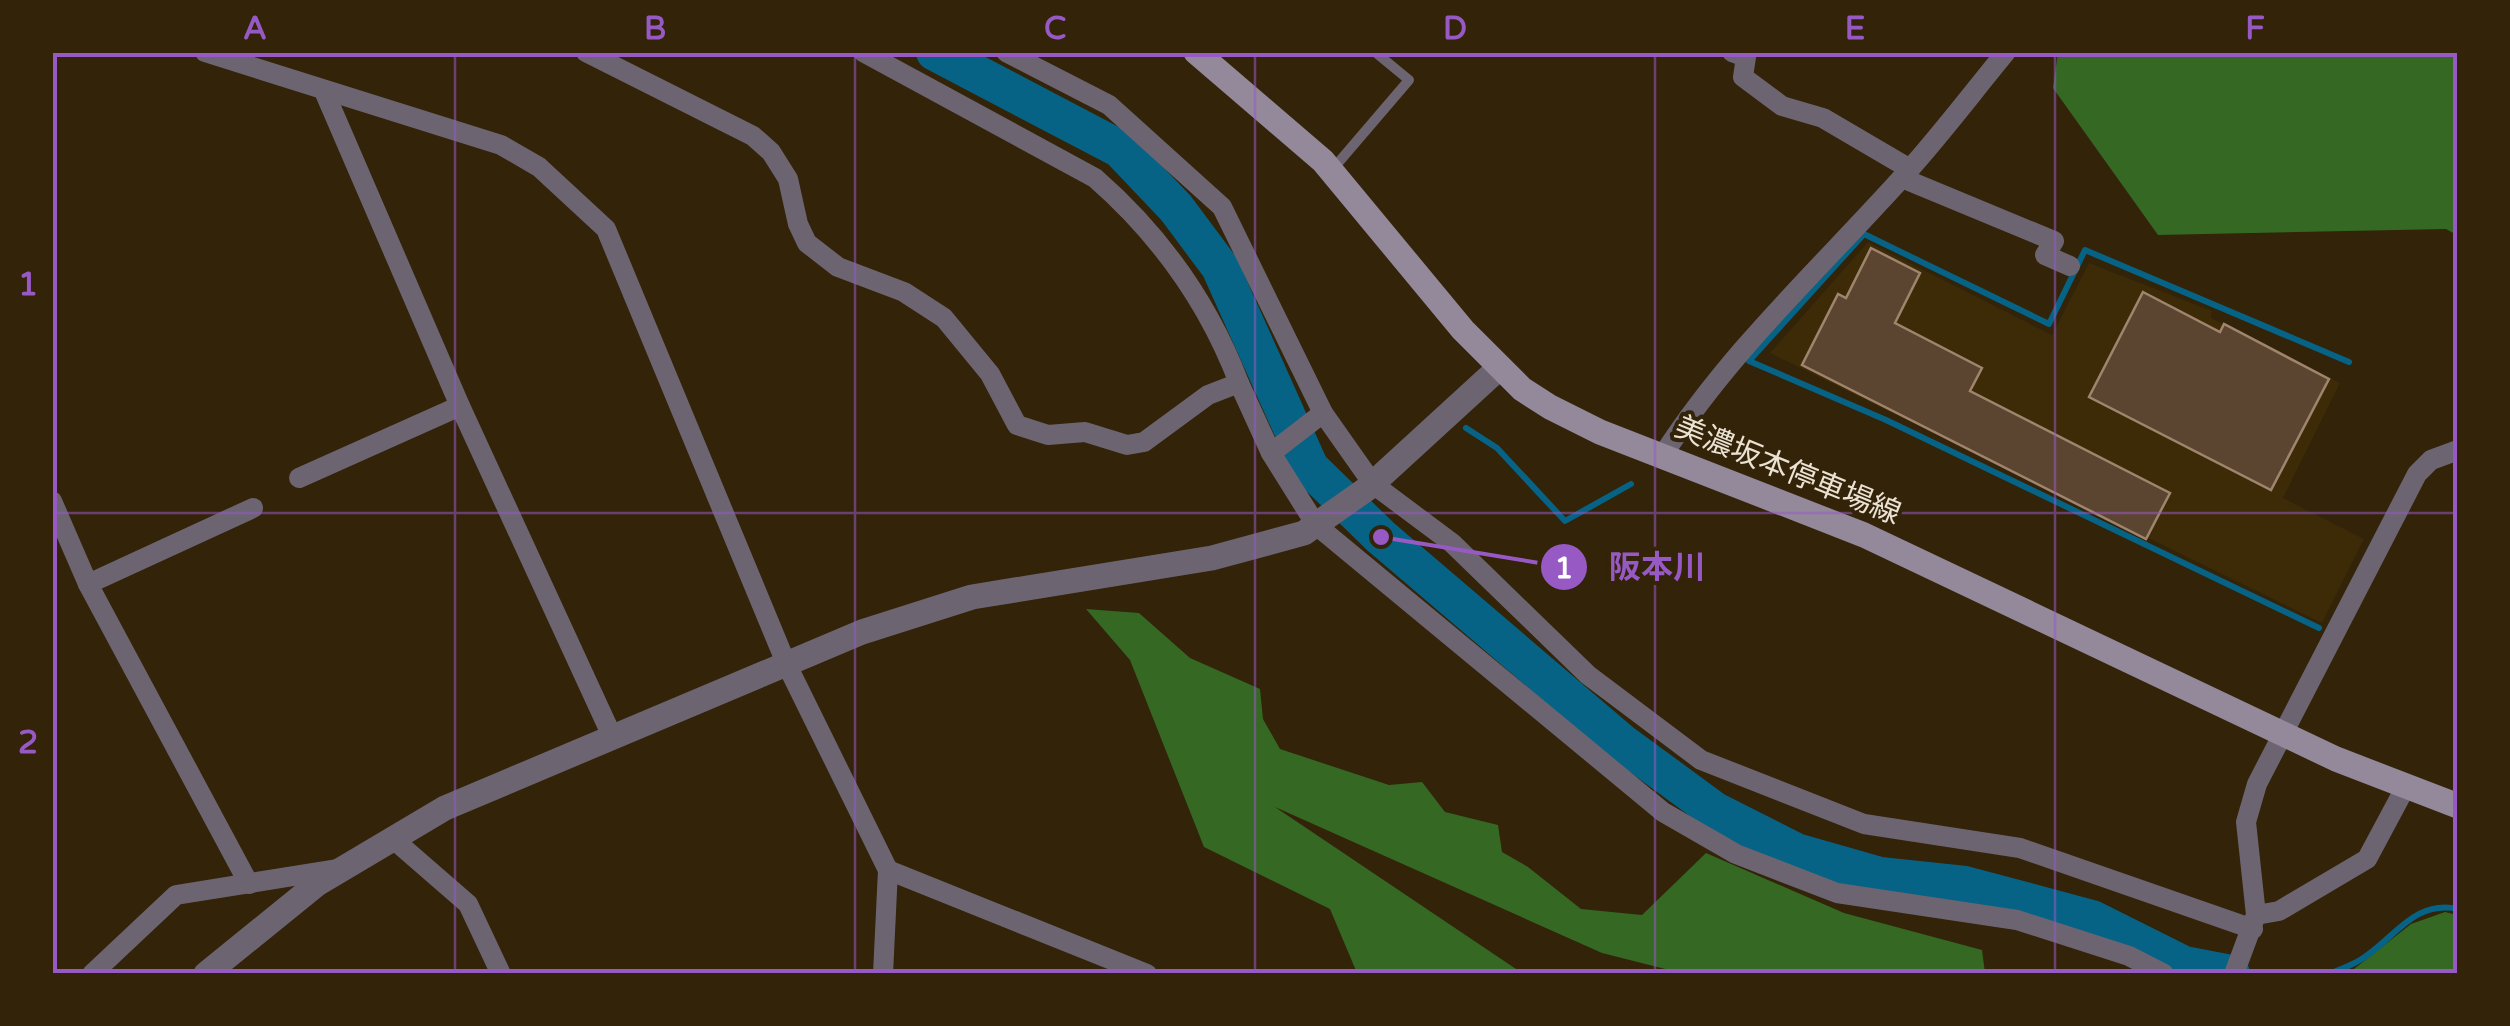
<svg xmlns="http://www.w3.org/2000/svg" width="2510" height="1026" viewBox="0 0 2510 1026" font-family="'Varela Round','Noto Sans JP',sans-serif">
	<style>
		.built { fill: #3d2b07 }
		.forest { fill: #346823 }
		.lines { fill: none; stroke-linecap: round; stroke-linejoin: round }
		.stream { stroke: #076385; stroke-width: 6 }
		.river { stroke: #076385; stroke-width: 38 }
		.building { fill: #5c4530; stroke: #9f856e; stroke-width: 2.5 }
		.service { stroke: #6c6571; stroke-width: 10 }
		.minor { stroke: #6c6571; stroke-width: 20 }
		.tertiary { stroke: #6c6571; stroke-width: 25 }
		.secondary { stroke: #94889b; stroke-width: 25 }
		.grid { fill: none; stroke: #975ac4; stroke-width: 2.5; stroke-opacity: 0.55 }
		.labels { text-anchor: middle; stroke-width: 8; stroke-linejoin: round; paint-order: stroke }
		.street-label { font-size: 30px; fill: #ebe2d3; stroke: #322309 }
		.leader { fill: none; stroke: #975ac4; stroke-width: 4 }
		.callout-dot { fill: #975ac4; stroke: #322309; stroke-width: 4 }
		.mark-label { font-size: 30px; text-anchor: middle; font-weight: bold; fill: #fff }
		.callout-label { font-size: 32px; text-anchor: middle; font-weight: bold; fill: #975ac4; stroke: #322309; stroke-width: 8; stroke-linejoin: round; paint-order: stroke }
		.neatline { fill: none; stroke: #975ac4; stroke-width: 4 }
		.grid-label { font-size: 32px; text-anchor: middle; font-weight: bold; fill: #975ac4 }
	</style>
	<rect width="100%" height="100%" fill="#322309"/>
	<path class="built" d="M 1868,242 L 2052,335 L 2089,263 L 2212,311 L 2211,318 L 2340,383 L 2283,498 L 2364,539 L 2322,623 L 1770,353 Z"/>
	<g class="forest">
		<path d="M 2058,53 L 2457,53 L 2457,235 L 2446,229 L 2158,235 L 2053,88 Z"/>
		<path d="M 1086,609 L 1139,613 L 1190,658 L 1260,689 L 1263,719 L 1280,749 L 1389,785 L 1422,782 L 1445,812 L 1498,825 L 1502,852 L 1528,867 L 1581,909 L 1642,915 L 1706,853 L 1844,913 L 1982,950 L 1985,973 L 1681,973 L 1602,953 L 1275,807 L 1522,973 L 1357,973 L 1330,909 L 1204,847 L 1130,660 Z"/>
		<path d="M 2445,912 L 2457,915 L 2457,973 L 2349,973 L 2411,924 Z"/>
	</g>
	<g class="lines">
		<g class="stream">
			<path d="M 1466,428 L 1497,448 L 1565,521 L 1631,484"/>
			<path d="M 2319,628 L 1886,420 L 1749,361 L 1864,234 L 2049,324 L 2085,250 L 2349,362"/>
			<path d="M 2330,974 C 2339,969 2351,966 2360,960 C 2393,941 2413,899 2458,909"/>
		</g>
		<path class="river" d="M 935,52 L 1120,149 L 1176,208 L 1220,267 L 1310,468 L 1381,537 L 1621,742 L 1715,811 L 1796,852 L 1880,876 L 1965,885 L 2092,919 L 2184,965 L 2231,974"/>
	</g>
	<g class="building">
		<path d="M 1871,248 L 1920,273 L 1895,323 L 1982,368 L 1970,391 L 2170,493 L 2146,539 L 1802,365 L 1838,294 L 1846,298 Z"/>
		<path d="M 2143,292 L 2220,332 L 2224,324 L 2329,379 L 2271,490 L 2089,397 Z"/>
	</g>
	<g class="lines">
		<path class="service" d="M 1332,170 L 1409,80 L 1375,52"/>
		<g class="minor">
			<path d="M 205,52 L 501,145 L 539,167 L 606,229 L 786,663 L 888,870 L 883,974"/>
			<path d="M 586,52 L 753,136 L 771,152 L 788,179 L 798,224 L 807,243 L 838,267 L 904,292 L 944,318 L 990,374 L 1017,425 L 1048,435 L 1085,432 L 1127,445 L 1144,442 L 1208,395 L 1239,383 L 1271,453 L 1316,525 L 1663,812 L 1736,854 L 1837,893 L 2017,920 L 2129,956 L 2164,974"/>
			<path d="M 863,52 L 1095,178 C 1159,234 1209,304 1239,383"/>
			<path d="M 1006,52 L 1109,105 L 1222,207 L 1323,413 L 1373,484 L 1452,543 L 1588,675 L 1701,760 L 1864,824 L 2020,848 L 2253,929"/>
			<path d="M 1732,52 L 1746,57 L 1743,77 L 1782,106 L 1823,118 L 1910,169"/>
			<path d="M 324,91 L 460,406 L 612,736"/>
			<path d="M 1902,178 L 2054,241 L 2045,255 L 2070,266"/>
			<path d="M 1271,453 L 1323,413"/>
			<path d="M 1663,455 C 1732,348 1824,265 1908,171 C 1942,133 1973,92 2006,52"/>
			<path d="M 299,478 L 460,406"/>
			<path d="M 52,501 L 88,584 L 249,884"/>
			<path d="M 88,584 L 253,508"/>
			<path d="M 392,838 L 468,904 L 501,974"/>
			<path d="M 888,870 L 1147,974"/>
			<path d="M 2256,915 L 2279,911 L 2367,859 L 2405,788"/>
			<path d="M 92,974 L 176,895 L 337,869"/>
			<path d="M 2234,974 L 2256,915 L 2246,822 L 2257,784 L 2417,474 L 2431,460 L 2458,450"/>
		</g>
		<path class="tertiary" d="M 206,974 L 317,884 L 445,808 L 862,632 L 972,597 L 1212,558 L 1304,533 L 1368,488 L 1499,368"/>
		<path class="secondary" d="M 1196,52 L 1323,161 L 1463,330 L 1522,389 L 1550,407 L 1600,432 L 1864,535 L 2336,759 L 2458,806"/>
	</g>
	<path class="grid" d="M 455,52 L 455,974M 855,52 L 855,974M 1255,52 L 1255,974M 1655,52 L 1655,974M 2055,52 L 2055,974M 52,513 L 2458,513"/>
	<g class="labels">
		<g class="street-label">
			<text transform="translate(1788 470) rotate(22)" y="10">美濃坂本停車場線</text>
		</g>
	</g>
	<path class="leader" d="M1381 537L1564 567"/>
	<g class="callout-dot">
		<circle cx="1381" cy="537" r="10"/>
		<circle cx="1564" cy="567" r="25"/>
	</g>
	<g class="mark-label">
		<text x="1564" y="578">1</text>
	</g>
	<g class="callout-label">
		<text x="1657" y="578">阪本川</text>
	</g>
	<rect width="2510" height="1026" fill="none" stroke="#322309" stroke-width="110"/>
	<rect x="55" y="55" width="2400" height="916" class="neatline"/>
	<g class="grid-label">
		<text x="255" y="39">A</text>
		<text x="655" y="39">B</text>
		<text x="1055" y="39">C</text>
		<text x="1455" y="39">D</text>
		<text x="1855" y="39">E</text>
		<text x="2255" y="39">F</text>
		<text x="28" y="295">1</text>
		<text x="28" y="753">2</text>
	</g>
</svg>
